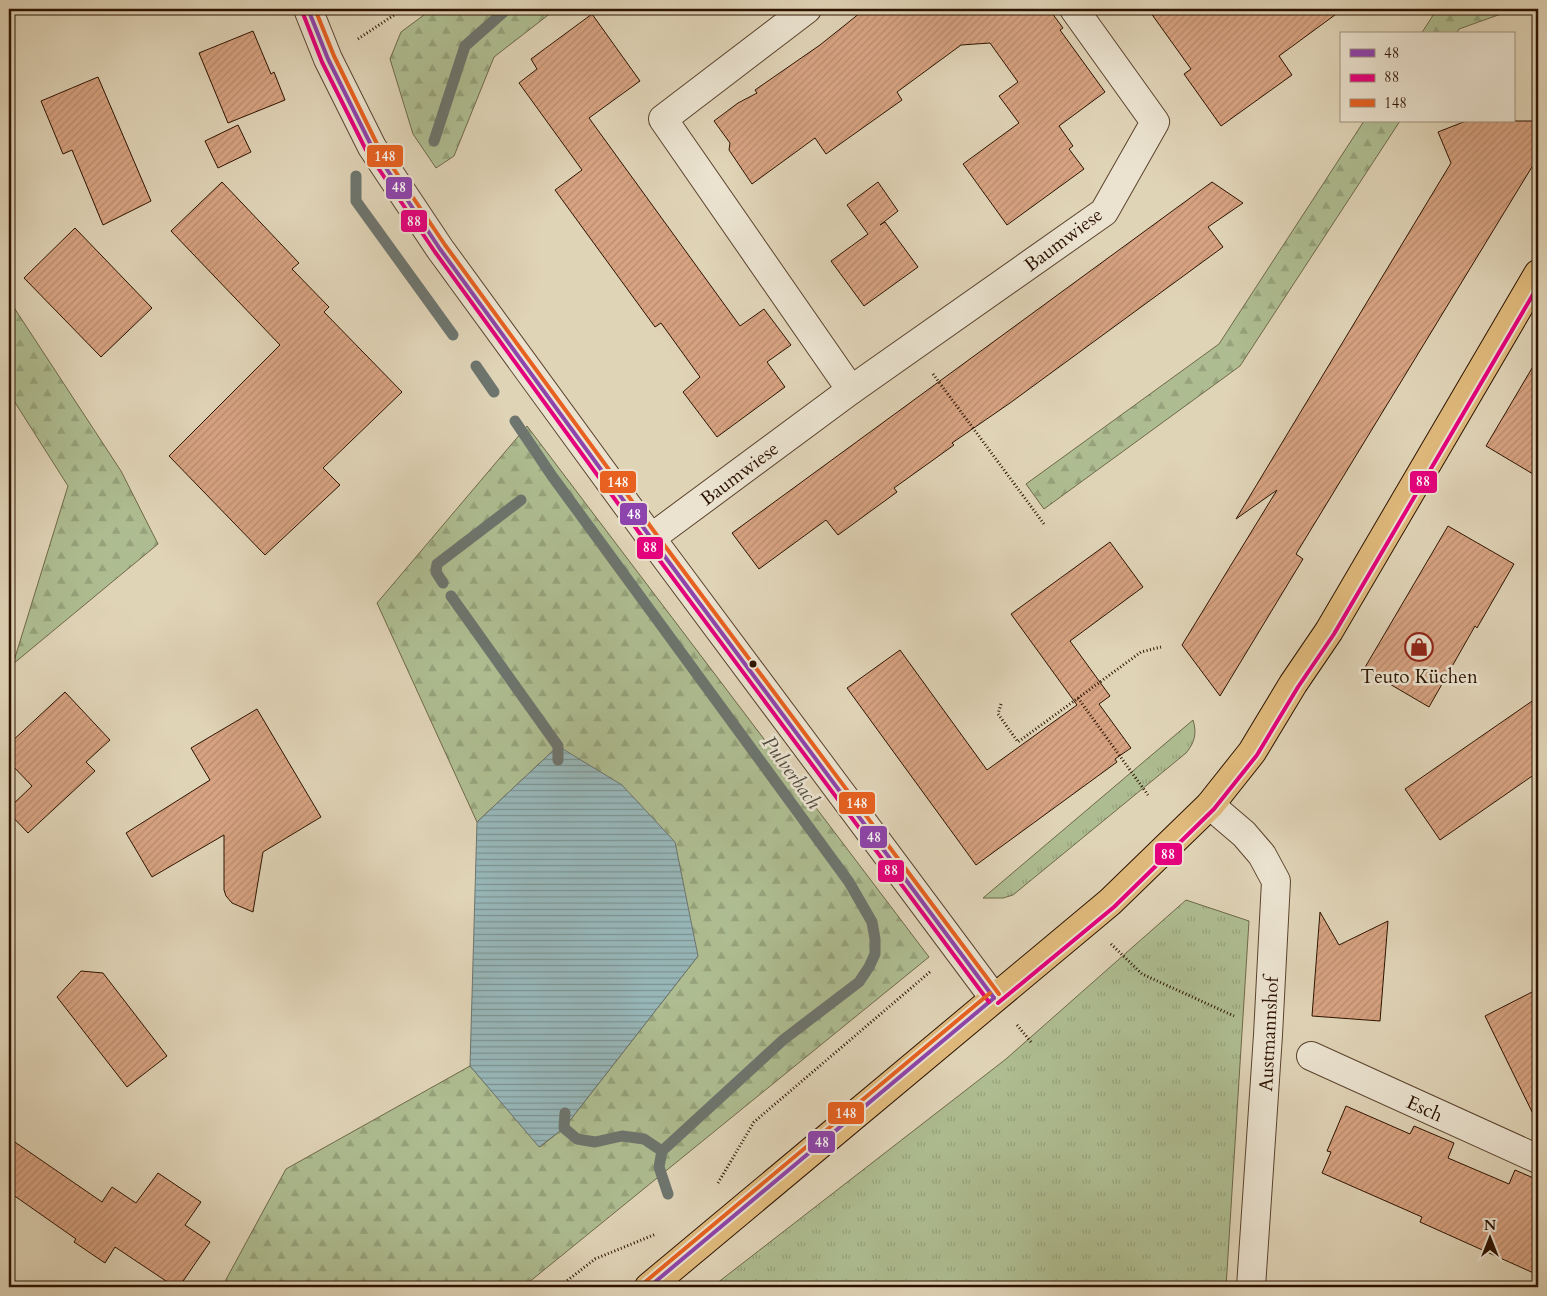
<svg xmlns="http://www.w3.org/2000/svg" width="1547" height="1296" viewBox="0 0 1547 1296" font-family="Cardo,serif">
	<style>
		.grass { fill: url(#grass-tufts); stroke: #6e6848 }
		.forest { fill: url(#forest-firs); stroke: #6e6848 }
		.water { fill: url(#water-rules); stroke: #6d756e }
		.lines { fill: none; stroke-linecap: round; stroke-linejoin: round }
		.stream { stroke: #6d756e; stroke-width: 11 }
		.building { fill: url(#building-hatch); stroke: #2d1300 }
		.minor-casing { stroke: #5a432e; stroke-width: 30 }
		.major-casing { stroke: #2d1300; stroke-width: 30 }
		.path { stroke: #2d1300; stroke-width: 3; stroke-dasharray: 1 2.5; stroke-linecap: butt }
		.minor { stroke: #ebe3d0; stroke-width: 28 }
		.major { stroke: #e0ba7c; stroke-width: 28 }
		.bus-1-casing { stroke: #ebe3d0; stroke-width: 8 }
		.bus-2-casing { stroke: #ebe3d0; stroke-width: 8 }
		.bus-3-casing { stroke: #ebe3d0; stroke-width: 8 }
		.bus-1 { stroke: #8e44ad; stroke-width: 4 }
		.bus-2 { stroke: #e5007d; stroke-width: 4 }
		.bus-3 { stroke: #e86120; stroke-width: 4 }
		.bus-dot { fill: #2d1300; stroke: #ebe3d0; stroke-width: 2 }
		.labels { text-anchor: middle; stroke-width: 5; stroke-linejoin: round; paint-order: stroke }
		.street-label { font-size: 19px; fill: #2d1300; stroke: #ebe3d0 }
		.poi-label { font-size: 19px; fill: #2d1300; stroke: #ebe3d0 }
		.water-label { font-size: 20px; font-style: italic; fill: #524c40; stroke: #ebe3d0 }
		.line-badge { stroke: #ebe3d0; stroke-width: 2 }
		.badge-label { font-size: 14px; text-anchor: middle; font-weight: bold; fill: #fff }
	</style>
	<defs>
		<pattern id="grass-tufts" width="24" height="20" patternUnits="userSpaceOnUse" patternTransform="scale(1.25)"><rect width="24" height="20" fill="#aebd91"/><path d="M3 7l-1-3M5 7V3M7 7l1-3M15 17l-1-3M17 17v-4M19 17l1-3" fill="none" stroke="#96a27b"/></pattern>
		<pattern id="forest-firs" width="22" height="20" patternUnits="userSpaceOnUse" patternTransform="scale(1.25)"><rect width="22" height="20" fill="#aebd91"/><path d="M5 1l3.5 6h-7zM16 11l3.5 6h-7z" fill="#96a27b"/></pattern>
		<pattern id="water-rules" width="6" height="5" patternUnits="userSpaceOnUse" patternTransform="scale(1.25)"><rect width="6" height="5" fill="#97b6b8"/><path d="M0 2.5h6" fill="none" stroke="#7c9393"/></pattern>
		<pattern id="building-hatch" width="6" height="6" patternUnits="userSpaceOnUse" patternTransform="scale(1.25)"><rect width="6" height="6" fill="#d7a382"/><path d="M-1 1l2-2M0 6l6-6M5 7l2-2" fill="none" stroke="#b98b6e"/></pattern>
	</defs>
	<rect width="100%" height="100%" fill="#e0d4b7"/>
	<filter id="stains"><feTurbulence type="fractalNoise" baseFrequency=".004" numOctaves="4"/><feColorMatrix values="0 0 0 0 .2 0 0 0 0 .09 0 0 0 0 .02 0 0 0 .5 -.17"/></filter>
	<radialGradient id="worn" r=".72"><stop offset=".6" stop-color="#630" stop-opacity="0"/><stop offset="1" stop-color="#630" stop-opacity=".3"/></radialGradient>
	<g class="grass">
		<path d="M 1193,720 C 1197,733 1195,742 1186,753 L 1013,895 L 1003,898 L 983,898 Z"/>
		<path d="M 1186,900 L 1249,921 L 1226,1287 L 712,1287 L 1006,1059 Z"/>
	</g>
	<g class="forest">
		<path d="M 432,9 L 556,9 L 494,57 L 454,156 L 436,168 L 413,134 L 390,59 L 401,32 Z"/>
		<path d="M 1437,9 L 1515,9 L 1459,29 L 1456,34 L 1421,34 Z"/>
		<path d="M 1364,121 L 1400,121 L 1240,366 L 1044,509 L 1026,484 L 1219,344 Z"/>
		<path d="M 9,300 L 121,471 L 158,544 L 13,664 L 68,486 L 9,393 Z"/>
		<path d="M 527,426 L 929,957 L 523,1287 L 222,1287 L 286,1169 L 470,1066 L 540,1147 L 564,1128 L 698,956 L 558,746 L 477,822 L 377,603 Z"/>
	</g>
	<path class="water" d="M 558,746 L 622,785 L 675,842 L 698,956 L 564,1128 L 539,1147 L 470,1066 L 477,822 Z"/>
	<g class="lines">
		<g class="stream">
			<path d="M 434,141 L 465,46 L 507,9"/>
			<path d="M 356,176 L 356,201 L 453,335"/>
			<path d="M 476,366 L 494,392"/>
			<path d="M 515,421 L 552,476 L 849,882 L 872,922 L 875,939 L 875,954 L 869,967 L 859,982 L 783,1040 L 662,1151 L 659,1167 L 668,1194"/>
			<path d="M 443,583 L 436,572 L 437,564 L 521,500"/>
			<path d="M 451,596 L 558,746 L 558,760"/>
			<path d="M 565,1113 L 564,1128 L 577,1139 L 595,1142 L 622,1136 L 644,1139 L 662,1151"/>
		</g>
	</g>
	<g class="building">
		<path d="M 865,9 L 1049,9 L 1063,28 L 1060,30 L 1105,92 L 1059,126 L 1073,146 L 1069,149 L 1084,169 L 1007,225 L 963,164 L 1019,123 L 999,96 L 1018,82 L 990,43 L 961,45 L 897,92 L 902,100 L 826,154 L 815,138 L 752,184 L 729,150 L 730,143 L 714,121 L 738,103 L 757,93 L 755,90 L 820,45 Z"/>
		<path d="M 1148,9 L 1343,9 L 1279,56 L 1292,75 L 1221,126 L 1184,74 L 1191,69 Z"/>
		<path d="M 592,14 L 640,81 L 589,118 L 740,326 L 764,309 L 791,345 L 767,362 L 785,387 L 717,437 L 683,392 L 700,377 L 661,323 L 655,327 L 555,190 L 582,170 L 519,83 L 537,69 L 531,59 Z"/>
		<path d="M 253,31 L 271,74 L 274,72 L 285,100 L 228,123 L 199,53 Z"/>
		<path d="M 98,77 L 151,201 L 103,225 L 72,150 L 63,154 L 41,101 Z"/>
		<path d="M 1466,121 L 1538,121 L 1538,157 L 1296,554 L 1303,559 L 1220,696 L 1182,645 L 1277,490 L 1236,519 L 1451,163 L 1438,132 Z"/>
		<path d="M 238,125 L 251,152 L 218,168 L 205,141 Z"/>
		<path d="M 222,182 L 299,263 L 292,269 L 329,307 L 324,312 L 402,392 L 323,468 L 340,485 L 265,555 L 169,456 L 280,345 L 171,231 Z"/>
		<path d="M 878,182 L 898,211 L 880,225 L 885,222 L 918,267 L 864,306 L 831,261 L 868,234 L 847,205 Z"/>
		<path d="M 1212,182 L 1243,203 L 1208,227 L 1223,247 L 1010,403 L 952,443 L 954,445 L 894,488 L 897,492 L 838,535 L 826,520 L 759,569 L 732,533 Z"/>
		<path d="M 75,228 L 152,308 L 101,357 L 24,278 Z"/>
		<path d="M 1538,358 L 1538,477 L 1486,446 Z"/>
		<path d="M 1448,526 L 1514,564 L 1477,628 L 1475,626 L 1429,707 L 1364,669 Z"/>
		<path d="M 1110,542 L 1143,587 L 1070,641 L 1110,696 L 1099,704 L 1131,748 L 1115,759 L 1117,762 L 976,865 L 847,688 L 900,650 L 987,770 L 1077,705 L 1011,614 Z"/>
		<path d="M 65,692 L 110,740 L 86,762 L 95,771 L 28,833 L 9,813 L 9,808 L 32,786 L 9,762 L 9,744 Z"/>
		<path d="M 1538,697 L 1538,772 L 1440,840 L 1405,789 Z"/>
		<path d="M 257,709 L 321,817 L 263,852 L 253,912 L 232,903 L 226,896 L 224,890 L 224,835 L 152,877 L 126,833 L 210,780 L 191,748 Z"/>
		<path d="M 1320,912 L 1339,945 L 1388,921 L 1380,1021 L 1312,1016 Z"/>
		<path d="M 81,971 L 103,973 L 167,1056 L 127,1087 L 57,997 Z"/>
		<path d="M 1538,989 L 1538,1124 L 1485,1016 Z"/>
		<path d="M 1346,1106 L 1410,1134 L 1414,1126 L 1454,1143 L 1448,1158 L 1509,1184 L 1515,1170 L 1538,1180 L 1538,1275 L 1420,1222 L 1422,1217 L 1322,1173 L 1331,1152 L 1327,1151 Z"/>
		<path d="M 9,1138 L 102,1202 L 112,1187 L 136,1203 L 158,1173 L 201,1202 L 185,1225 L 210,1242 L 179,1287 L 175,1287 L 115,1247 L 105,1263 L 74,1242 L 76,1239 L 9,1192 Z"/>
	</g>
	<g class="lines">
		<defs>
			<g id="minor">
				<path d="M 308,9 L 328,59 L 372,147 L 440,249 L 651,538 L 994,998"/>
				<path d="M 807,9 L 663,119 L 851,390"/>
				<path d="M 651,538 L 851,390 L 1104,212 L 1155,122 L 1074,9"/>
				<path d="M 1210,805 L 1244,834 L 1262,855 L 1276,881 L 1268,1035 L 1251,1287"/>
				<path d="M 1311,1056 L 1538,1159"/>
			</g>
			<path id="major" d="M 649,1287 L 1110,902 L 1210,805 L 1252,752 L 1293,684 L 1329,631 L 1538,274"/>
		</defs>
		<use href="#minor" class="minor-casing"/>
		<use href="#major" class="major-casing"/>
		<g class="path">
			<path d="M 358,39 L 403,9"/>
			<path d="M 933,374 L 1044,524"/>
			<path d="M 1078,698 L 1148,795"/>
			<path d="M 1001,704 L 998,714 L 1018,742 L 1141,652 L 1161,647"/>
			<path d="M 1111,944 L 1142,974 L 1234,1016"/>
			<path d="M 1017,1025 L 1031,1042"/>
			<path d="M 718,1183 L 754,1122 L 931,971"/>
			<path d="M 559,1287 L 595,1259 L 656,1234"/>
		</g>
		<use href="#minor" class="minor"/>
		<use href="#major" class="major"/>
		<defs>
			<g id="bus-1">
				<path d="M 308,9 L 328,59 L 372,147 L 440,249 L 651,538 L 994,998"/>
				<path d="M 649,1287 L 994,998"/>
			</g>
			<g id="bus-2">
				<path d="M 302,11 L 322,62 L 366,150 L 435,252 L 646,542 L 989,1002"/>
				<path d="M 998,1003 L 1114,907 L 1214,809 L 1257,755 L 1298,687 L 1334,634 L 1538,286"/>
			</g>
			<g id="bus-3">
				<path d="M 315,9 L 334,56 L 377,144 L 445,245 L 656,534 L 999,994"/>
				<path d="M 645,1282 L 990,993"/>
			</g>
		</defs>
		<use href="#bus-1" class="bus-1-casing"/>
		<use href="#bus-2" class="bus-2-casing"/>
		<use href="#bus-3" class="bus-3-casing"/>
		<use href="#bus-1" class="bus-1"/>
		<use href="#bus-2" class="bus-2"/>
		<use href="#bus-3" class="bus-3"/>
	</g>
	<defs>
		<symbol id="shop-ring" viewBox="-11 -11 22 22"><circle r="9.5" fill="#ebe3d0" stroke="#8f2418" stroke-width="1.5"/><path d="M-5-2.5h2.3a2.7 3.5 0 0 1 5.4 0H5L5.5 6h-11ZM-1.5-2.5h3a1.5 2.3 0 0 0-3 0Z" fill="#8f2418"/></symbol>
	</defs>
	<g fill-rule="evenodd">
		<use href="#shop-ring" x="1403" y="631" width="32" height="32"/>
	</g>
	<circle class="bus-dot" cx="753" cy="664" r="4.5"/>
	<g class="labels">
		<g class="street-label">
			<text transform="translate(1063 239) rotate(-37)" y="7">Baumwiese</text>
			<text transform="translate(739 473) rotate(-37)" y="7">Baumwiese</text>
			<text transform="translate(1268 1034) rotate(-87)" y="7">Austmannshof</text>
			<text transform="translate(1425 1108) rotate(24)" y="7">Esch</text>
		</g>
		<g class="poi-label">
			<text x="1419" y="683">Teuto Küchen</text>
		</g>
		<g class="water-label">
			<text transform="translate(792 772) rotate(54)" y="7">Pulverbach</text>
		</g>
	</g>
	<g class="line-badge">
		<rect x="366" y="144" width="38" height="24" rx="5" fill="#e86120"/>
		<rect x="385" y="176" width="28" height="24" rx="5" fill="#8e44ad"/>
		<rect x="400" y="209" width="28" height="24" rx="5" fill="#e5007d"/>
		<rect x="1409" y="470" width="29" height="24" rx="5" fill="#e5007d"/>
		<rect x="599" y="470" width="38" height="24" rx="5" fill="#e86120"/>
		<rect x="619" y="502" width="29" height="24" rx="5" fill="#8e44ad"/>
		<rect x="636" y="536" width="28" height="24" rx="5" fill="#e5007d"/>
		<rect x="838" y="791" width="38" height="24" rx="5" fill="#e86120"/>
		<rect x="859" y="825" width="29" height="24" rx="5" fill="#8e44ad"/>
		<rect x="1154" y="842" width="29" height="24" rx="5" fill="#e5007d"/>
		<rect x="877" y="859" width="28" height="24" rx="5" fill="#e5007d"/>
		<rect x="827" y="1101" width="38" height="24" rx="5" fill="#e86120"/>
		<rect x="807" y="1130" width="29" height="24" rx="5" fill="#8e44ad"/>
	</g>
	<g class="badge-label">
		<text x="385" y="161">148</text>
		<text x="399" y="192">48</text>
		<text x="414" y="226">88</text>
		<text x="1423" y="486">88</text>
		<text x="618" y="487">148</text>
		<text x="634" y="519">48</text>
		<text x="650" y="552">88</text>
		<text x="857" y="808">148</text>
		<text x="874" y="842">48</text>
		<text x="1168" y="859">88</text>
		<text x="891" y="875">88</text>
		<text x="846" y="1118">148</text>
		<text x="822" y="1147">48</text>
	</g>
	<rect width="1547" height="1296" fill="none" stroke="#e0d4b7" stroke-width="30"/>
	<rect x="10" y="10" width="1527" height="1276" fill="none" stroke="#2d1300" stroke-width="2.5"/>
	<rect x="15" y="15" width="1517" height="1266" fill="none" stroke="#2d1300"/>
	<rect x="1340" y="32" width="175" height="90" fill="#ebe3d0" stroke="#9f907d"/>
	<rect x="1350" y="49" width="25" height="8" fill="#8e44ad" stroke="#9f907d"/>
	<text x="1384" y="58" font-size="15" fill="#2d1300">48</text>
	<rect x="1350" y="74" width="25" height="8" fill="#e5007d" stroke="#9f907d"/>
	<text x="1384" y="82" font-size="15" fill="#2d1300">88</text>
	<rect x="1350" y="99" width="25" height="8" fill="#e86120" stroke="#9f907d"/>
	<text x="1384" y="108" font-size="15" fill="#2d1300">148</text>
	<g transform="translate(1490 1238)" stroke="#ebe3d0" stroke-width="4" paint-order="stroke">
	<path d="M0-4L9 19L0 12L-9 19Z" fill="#2d1300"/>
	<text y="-8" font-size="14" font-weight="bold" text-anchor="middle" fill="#2d1300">N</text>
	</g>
	<rect width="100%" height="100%" filter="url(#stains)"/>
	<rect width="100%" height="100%" fill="url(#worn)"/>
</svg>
